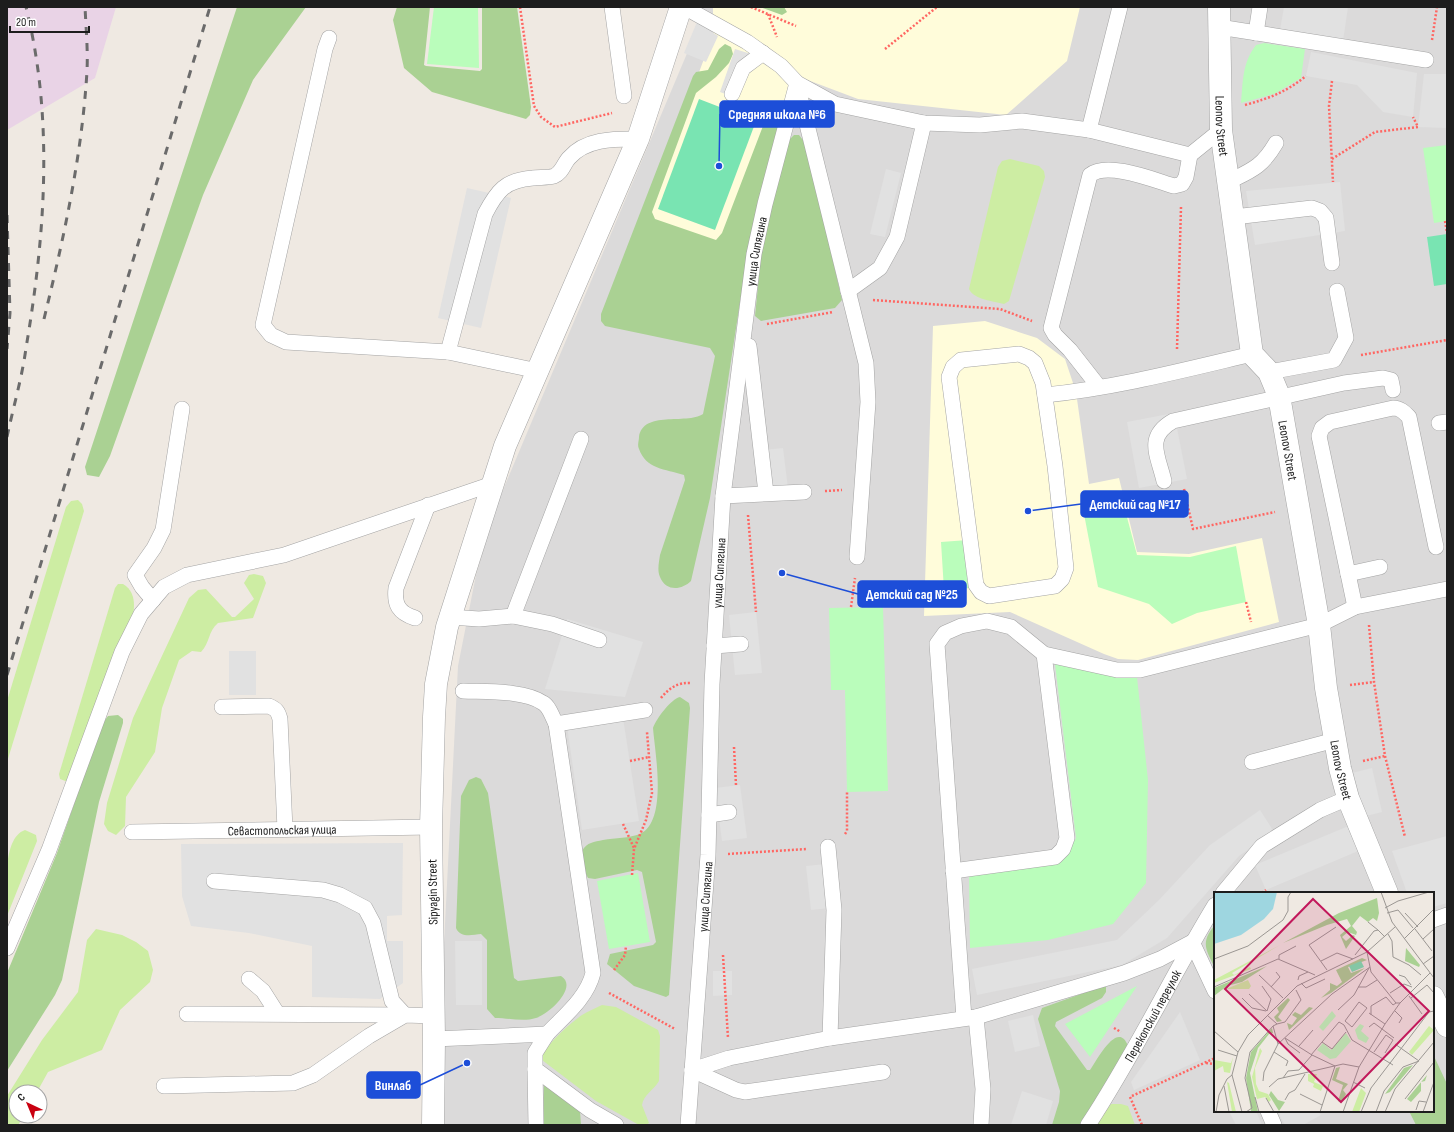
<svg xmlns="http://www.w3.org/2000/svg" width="1454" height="1132" viewBox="0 0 1454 1132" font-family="'Sofia Sans Condensed',sans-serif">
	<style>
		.residential { fill: #dbdada; fill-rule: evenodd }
		.industrial { fill: #e9d3e6 }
		.education { fill: #fffcda }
		.grass { fill: #cdeda3 }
		.forest { fill: #aad193 }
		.park { fill: #bafdbb }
		.pitch { fill: #79e4b2 }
		.parking { fill: #e1e1e1 }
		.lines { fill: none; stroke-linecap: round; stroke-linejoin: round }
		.service-casing { stroke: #a4a4a4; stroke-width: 16 }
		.minor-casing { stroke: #a4a4a4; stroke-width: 23 }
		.path { stroke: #ff6662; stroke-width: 2.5; stroke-dasharray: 2 2; stroke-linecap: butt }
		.service { stroke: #fff; stroke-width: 15 }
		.minor { stroke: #fff; stroke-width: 22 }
		.rail { stroke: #6b6b6b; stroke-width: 3; stroke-dasharray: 8 8; stroke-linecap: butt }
		.labels { text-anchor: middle; stroke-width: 3; stroke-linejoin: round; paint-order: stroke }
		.street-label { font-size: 13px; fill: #1d1d1d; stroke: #fff }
		.inset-road { fill: none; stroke: #9b9793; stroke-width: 1 }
		.view { fill: #c2185b; fill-opacity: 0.15; stroke: #c2185b; stroke-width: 2 }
		.inset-edge { fill: none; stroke: #1d1d1d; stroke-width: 2 }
		.leader { fill: none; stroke: #1d4ed8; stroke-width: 1.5 }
		.callout-dot { fill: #1d4ed8; stroke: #fff; stroke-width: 1.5 }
		.callout { fill: #1d4ed8; stroke: #1d4ed8; stroke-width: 1.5 }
		.callout-label { font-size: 14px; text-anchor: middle; font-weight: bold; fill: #fff }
	</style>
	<rect width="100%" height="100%" fill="#efe9e2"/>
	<path class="residential" d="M 700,7 L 1447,7 L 1447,1125 L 444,1125 L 441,1003 L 458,666 L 476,575 L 497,504 L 699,25 ZM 1215,893 L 1433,893 L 1433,1111 L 1215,1111 Z"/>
	<path class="industrial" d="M 7,7 L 116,7 L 95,78 L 7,130 Z"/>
	<g class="education">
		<path d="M 713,7 L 1080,7 L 1067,61 L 1006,115 L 858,99 L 797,76 L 750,254 L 645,216 L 713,35 Z"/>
		<path d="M 985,321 L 1037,338 L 1065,359 L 1076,392 L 1089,484 L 1119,478 L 1137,552 L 1189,554 L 1262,538 L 1279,622 L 1138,660 L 1118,659 L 1104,654 L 1010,612 L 924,616 L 933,326 Z"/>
	</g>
	<g class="grass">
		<path d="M 1010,159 L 1039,166 L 1044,171 L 1045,177 L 1009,301 L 1004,304 C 994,301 974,300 969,289 L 998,167 L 1002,161 Z"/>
		<path d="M 78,500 L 82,504 L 84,511 L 7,762 L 7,701 L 66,507 L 71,501 Z"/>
		<path d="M 254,574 L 263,576 L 266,583 L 253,618 L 218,623 C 208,631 210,643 201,652 L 192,651 L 179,660 L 162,708 L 155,752 L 126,797 L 125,826 L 116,835 L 108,831 L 104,824 L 107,803 L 133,718 L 189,598 L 198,590 L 206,589 L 232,617 L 235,617 L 254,599 L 244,583 L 249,575 Z"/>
		<path d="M 118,584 L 123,584 C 135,591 135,604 133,616 L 68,782 L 60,779 L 59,774 L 115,588 Z"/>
		<path d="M 25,830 L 36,835 L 37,841 L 7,916 C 7,895 1,838 25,830 Z"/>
		<path d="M 96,929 L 122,935 L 136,942 L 148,951 L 153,970 L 150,982 L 120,1010 L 102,1050 L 48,1072 L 37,1092 L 16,1092 L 16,1116 L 24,1116 L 18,1125 L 7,1125 L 7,1096 L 42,1040 L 78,992 L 87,940 Z"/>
		<path d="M 602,1005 L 616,1007 L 658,1030 L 660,1036 L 659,1081 C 653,1091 644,1094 642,1105 L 649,1123 L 646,1125 L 639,1125 L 596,1101 L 542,1060 C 542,1047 572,1022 582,1015 C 588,1011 596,1008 602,1005 Z"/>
		<path d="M 1111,1104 L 1121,1104 L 1128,1106 L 1135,1125 L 1096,1125 Z"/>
	</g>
	<g class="forest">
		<path d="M 237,7 L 306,7 L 253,80 L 203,195 L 110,456 L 99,477 L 87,475 L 85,467 Z"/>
		<path d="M 397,7 L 430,7 L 424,65 L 426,66 L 480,71 L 482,69 L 482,7 L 517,7 L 531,107 L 530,115 L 526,119 L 432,92 L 404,68 L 393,20 Z"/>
		<path d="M 760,7 L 784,7 L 787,12 L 782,15 Z"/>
		<path d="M 725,44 L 731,47 L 733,54 L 729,63 L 716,77 L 696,93 L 652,212 L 655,219 L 716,240 L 722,233 L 763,126 L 765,123 L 771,122 L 777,127 L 778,130 L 748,250 L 710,498 L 691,581 C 682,590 666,592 660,577 C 657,571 659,562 660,555 L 685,480 L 684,475 C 665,469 646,469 639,449 C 637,445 639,441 639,437 C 643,410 686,425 703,414 L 715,356 L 710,348 L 605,326 L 601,321 L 601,314 L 693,76 L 696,72 L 708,70 L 719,49 Z"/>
		<path d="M 794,135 L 799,135 L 806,144 L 842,300 L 835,308 L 761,321 L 755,316 L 761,256 L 772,205 L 789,140 Z"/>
		<path d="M 680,697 L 689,703 L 690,708 L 669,995 L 666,997 L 634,986 L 607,964 L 610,954 L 653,945 L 656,942 L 642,872 L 637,870 L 595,879 L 588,878 L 585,872 L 582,851 C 587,842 594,842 603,840 C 615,838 630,838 640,834 C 668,821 655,753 653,728 C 656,719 671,699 680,697 Z"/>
		<path d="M 118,715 L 123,719 L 123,723 L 99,802 L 62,980 L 55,995 L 7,1071 L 7,973 L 57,853 L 102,724 L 108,716 Z"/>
		<path d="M 476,777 L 481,779 L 488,793 L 514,978 L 518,981 L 561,976 C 579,987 548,1015 536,1018 C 524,1022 508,1018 495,1018 L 487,1009 L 487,940 L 481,934 C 472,935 460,938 456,928 L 461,796 L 469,780 Z"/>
		<path d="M 1215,925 L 1215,968 C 1206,950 1200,942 1215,925 Z"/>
		<path d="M 1103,986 L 1106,987 L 1106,992 L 1102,998 L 1056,1022 L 1055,1026 L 1087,1070 L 1090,1070 C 1097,1060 1118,1019 1128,1046 L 1082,1125 L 1052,1125 L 1059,1102 L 1060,1091 L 1038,1019 L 1042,1008 Z"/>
		<path d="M 1433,1054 L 1447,1084 L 1447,1125 L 1416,1125 L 1409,1111 L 1433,1111 Z"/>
		<path d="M 544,1083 L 580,1111 L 581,1125 L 543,1125 Z"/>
	</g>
	<g class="park">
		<path d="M 434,7 L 478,7 L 479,68 L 427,64 Z"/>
		<path d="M 1264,43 L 1305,49 L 1301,78 L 1274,94 L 1241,103 C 1243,82 1242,63 1256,45 Z"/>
		<path d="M 1447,145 L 1447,221 L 1434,223 L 1423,148 Z"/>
		<path d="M 1124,506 L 1137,555 L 1190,557 L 1236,546 L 1246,602 L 1197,613 L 1172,624 L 1149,604 L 1098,587 L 1084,514 Z"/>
		<path d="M 968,540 L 971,588 L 944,590 L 941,542 Z"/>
		<path d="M 883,607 L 888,791 L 847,792 L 845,690 L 831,690 L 829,608 Z"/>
		<path d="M 1055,664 L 1137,677 L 1148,780 L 1146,883 L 1113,924 L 1048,940 L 970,948 L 969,873 L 1060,863 L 1076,838 Z"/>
		<path d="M 638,873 L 650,942 L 609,949 L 597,881 Z"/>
		<path d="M 1137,986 L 1090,1057 L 1065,1024 Z"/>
	</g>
	<g class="pitch">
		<path d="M 699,99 L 756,121 L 715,230 L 658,209 Z"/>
		<path d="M 1447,234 L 1447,284 L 1434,286 L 1427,237 Z"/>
	</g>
	<g class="parking">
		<path d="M 1284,7 L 1348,7 L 1343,41 L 1280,30 Z"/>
		<path d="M 697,22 L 718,36 L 706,62 L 684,53 Z"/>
		<path d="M 735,49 L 751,54 L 736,98 L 720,92 Z"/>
		<path d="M 1311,52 L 1417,73 L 1413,117 L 1383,112 L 1357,85 L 1306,76 Z"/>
		<path d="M 1424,74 L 1447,74 L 1447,128 L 1418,127 Z"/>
		<path d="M 886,169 L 901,173 L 885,237 L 870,234 Z"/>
		<path d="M 1340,182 L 1345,231 L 1255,245 L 1246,191 Z"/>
		<path d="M 467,188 L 511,198 L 481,328 L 438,318 Z"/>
		<path d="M 1174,413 L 1187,479 L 1139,488 L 1127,422 Z"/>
		<path d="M 783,448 L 789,497 L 762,500 L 756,451 Z"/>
		<path d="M 756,612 L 762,673 L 735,675 L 729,615 Z"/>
		<path d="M 567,619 L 643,642 L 625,697 L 545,689 Z"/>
		<rect x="229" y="651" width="27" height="44"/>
		<path d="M 623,718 L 639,821 L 582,830 L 567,726 Z"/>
		<path d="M 1372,768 L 1382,812 L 1362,817 L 1352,773 Z"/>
		<path d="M 740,785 L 747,838 L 722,841 L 715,788 Z"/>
		<path d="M 1260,810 L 1274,832 L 1239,856 L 1167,938 L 1122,965 L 977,995 L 972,969 L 1117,940 L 1159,900 L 1210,845 Z"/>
		<path d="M 1351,825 L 1363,849 L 1266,890 L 1255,865 Z"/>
		<path d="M 1447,836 L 1447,903 L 1433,907 L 1433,893 L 1407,893 L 1392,851 Z"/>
		<path d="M 403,843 L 402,915 L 387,916 L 387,941 L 403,941 L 403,983 L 380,999 L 312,997 L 312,946 L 249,933 L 191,926 L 182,896 L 181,844 Z"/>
		<path d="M 825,864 L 830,908 L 811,910 L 806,866 Z"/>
		<path d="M 455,941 L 482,941 L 482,1005 L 456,1005 Z"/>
		<path d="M 713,971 L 732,971 L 732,995 L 713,996 Z"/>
		<path d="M 1180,1012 L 1200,1060 L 1134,1090 L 1131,1082 Z"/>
		<path d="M 1033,1015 L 1040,1046 L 1015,1052 L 1008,1021 Z"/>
		<path d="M 1022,1091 L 1053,1101 L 1046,1125 L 1011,1125 Z"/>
		<path d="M 1229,1111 L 1256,1111 L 1262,1125 L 1236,1125 Z"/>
		<path d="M 1277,1111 L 1318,1111 L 1321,1115 L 1303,1125 L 1285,1125 Z"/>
	</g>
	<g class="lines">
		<defs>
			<g id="service">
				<path d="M 612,7 L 624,96"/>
				<path d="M 684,7 L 747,42 L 781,66 L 797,83 L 835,104 L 924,123 L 980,125 L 1022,121 L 1089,130 L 1190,155 L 1221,130"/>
				<path d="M 1219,27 L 1426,60"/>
				<path d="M 1256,33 L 1260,7"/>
				<path d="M 329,38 L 325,49 L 263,325 L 271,335 L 286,342 L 448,352 L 538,371"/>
				<path d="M 797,84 L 866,363 L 868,402 L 857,557"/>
				<path d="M 732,94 L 743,68 L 763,53"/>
				<path d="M 1089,130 L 1120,7"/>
				<path d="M 1228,182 C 1252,170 1262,167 1276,143"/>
				<path d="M 1234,217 L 1312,208 L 1320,211 L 1326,218 L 1332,263"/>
				<path d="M 848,291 L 880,268 L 897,237 L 924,123"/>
				<path d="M 749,346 L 766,493"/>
				<path d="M 448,352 L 485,214 C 497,191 505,180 533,178 C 539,177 548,178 554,176 C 562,173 564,163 569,158 C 586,138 615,139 638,139"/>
				<path d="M 1019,354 L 1029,358 L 1035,363 L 1043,383 L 1055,466 L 1066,568 L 1062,579 L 1055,586 L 989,596 L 981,592 L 976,585 L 949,377 L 953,367 L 961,360 Z"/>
				<path d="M 1269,372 L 1334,360 L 1346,338 L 1337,291"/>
				<path d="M 1099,387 L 1070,350 L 1055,335 L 1051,328 L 1090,175 C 1107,161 1154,180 1174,186 L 1182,184 L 1186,177 L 1190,155"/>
				<path d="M 1045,395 C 1115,388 1184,370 1252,354"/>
				<path d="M 1439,423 L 1447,422"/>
				<path d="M 1164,481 C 1158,455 1145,437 1173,421 L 1344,383 L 1383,378 L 1391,380 L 1393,390"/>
				<path d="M 723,496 L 804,492"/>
				<path d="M 1348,574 L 1380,567"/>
				<path d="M 153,600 L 142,587 L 135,575 L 154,548 L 163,530 L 182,409"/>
				<path d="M 1355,607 L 1319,436 L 1322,428 L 1330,422 L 1393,408 C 1400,408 1404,412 1409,417 L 1436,547"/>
				<path d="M 513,616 L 552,624 L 599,640"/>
				<path d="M 450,617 L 479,619 L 513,616 L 581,439"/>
				<path d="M 415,618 C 399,613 394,605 396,588 L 428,505"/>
				<path d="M 714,646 L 741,644"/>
				<path d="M 463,691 C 485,692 525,690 543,703 C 549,706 553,718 556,724 L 593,973 C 587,998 564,1016 547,1034"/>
				<path d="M 222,707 L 269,706 C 276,709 278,711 280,719 L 285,829"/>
				<path d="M 556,724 L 645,710"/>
				<path d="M 1252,762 L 1335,740"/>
				<path d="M 709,815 L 729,812"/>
				<path id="s1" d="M 132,832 L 431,827"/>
				<path d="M 828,847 L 834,910 L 830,1038"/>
				<path d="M 953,871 L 1055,857 L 1063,849 L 1067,838 L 1044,654"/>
				<path d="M 214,881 L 323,890 L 340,895 L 365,908 L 373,923 L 392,1001 L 405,1015"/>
				<path d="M 1223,893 L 1262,846 L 1320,810 L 1348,798"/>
				<path d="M 1433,920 L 1447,915"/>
				<path d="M 7,948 L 49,850 L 122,652 L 141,614 L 164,587 L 187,575 L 284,555 L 492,484"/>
				<path d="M 249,979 L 263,991 L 277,1013"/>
				<path d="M 187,1014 L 404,1015"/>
				<path d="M 976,1017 L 983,1089 L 981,1125"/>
				<path d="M 964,1018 L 937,644 L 945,633 L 961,626 L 987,621 L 1011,627 L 1044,654 L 1117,670 L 1140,670 L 1319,625 L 1355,607 L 1447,589"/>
				<path d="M 434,1039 L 547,1034 L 535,1053 L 535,1069 L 590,1110 L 616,1125"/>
				<path d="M 535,1069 L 536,1125"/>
				<path d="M 692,1070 L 729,1058 L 830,1038 L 976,1017 L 1124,973 L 1160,959 L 1192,942 L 1215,991"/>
				<path d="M 692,1070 L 736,1090 L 745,1092 L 883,1072"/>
				<path d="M 164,1086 L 293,1083 L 313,1075 L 369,1036 L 405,1015 L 434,1016"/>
				<path d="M 1268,1111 L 1274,1125"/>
				<path id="s2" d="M 688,1125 L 708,855 L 712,684 L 723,496 L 754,254 L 765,204 L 797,83"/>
				<path id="s3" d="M 1088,1125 C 1135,1054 1171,977 1215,905"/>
			</g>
			<g id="minor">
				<path id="s4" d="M 1219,7 L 1221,130 L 1252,354 L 1269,372 L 1279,396 L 1319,625 L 1326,688 L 1340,768 L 1348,798 L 1387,893"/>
				<path d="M 1433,997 L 1447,1026"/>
				<path d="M 433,1125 L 434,1039 L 431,827 L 434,717 L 436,684 L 447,627 L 505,446 L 638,139 L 681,7"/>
			</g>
		</defs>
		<use href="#service" class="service-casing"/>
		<use href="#minor" class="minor-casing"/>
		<g class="path">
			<path d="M 520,7 L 534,106 L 541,117 L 555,127 L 612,113"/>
			<path d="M 751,7 L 796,26"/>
			<path d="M 768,14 L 777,37"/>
			<path d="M 1432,40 L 1437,7"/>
			<path d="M 885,49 L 937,7"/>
			<path d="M 1332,81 L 1329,106 L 1333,182"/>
			<path d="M 1245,105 C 1270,98 1286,92 1306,76"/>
			<path d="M 1332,159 L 1375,132 L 1418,127 L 1413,117"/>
			<path d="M 1445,221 L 1447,233"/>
			<path d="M 873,300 L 1000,309 L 1032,321"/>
			<path d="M 767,324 L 833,312"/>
			<path d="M 1177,349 L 1181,207"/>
			<path d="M 1361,355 L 1447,340"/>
			<path d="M 1184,489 L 1193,529 L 1275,512"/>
			<path d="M 825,491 L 842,490"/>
			<path d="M 748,515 L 756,612"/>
			<path d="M 1246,602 L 1251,622"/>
			<path d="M 851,607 L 855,578"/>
			<path d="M 1369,625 L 1374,682 L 1385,756 L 1405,837"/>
			<path d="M 1350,685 L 1374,682"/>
			<path d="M 661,698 C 669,688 678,682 692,683"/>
			<path d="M 734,747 L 736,785"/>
			<path d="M 630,761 L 649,757"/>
			<path d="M 1363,761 L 1385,756"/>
			<path d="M 623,824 L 634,848"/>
			<path d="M 845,834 L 847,831 L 847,792"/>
			<path d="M 728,854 L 807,849"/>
			<path d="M 632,875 L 634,849 L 646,820 L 652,793 L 647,732"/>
			<path d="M 1262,893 L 1266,890"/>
			<path d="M 723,955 L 728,1038"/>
			<path d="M 614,970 L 625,955 L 626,946"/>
			<path d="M 609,993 L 675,1029"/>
			<path d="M 1114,1028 L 1121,1032"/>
			<path d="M 1206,1063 L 1215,1064"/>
			<path d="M 1132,1096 L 1215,1058"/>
			<path d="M 1130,1097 L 1142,1125"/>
		</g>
		<use href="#service" class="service"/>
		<use href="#minor" class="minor"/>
		<g class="rail">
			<path d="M 7,215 L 10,313 L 7,349"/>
			<path d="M 44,319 C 64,237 82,155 87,71 C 88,50 86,28 85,7"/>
			<path d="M 7,437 C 13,408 22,378 26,348 C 45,236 54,119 26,7"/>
			<path d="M 7,675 L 210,7"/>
		</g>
	</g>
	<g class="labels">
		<g class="street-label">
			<text dy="5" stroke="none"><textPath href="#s4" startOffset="119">Leonov Street</textPath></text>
			<text dy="5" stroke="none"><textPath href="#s2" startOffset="877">улица Сипягина</textPath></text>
			<text dy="5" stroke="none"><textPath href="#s4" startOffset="455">Leonov Street</textPath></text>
			<text dy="5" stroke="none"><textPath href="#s2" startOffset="553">улица Сипягина</textPath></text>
			<text dy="5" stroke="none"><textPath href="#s4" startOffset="779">Leonov Street</textPath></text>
			<text dy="5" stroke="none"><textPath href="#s1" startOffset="150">Севастопольская улица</textPath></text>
			<text transform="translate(432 892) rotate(-91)" y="5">Sipyagin Street</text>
			<text dy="5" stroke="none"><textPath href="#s2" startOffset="229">улица Сипягина</textPath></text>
			<text dy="5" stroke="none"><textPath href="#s3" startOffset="127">Перекопский переулок</textPath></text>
		</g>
	</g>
	<g transform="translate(1214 892)">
		<rect width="220" height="220" fill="#efe9e2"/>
		<path d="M 66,53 L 18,81 L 20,83 L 36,75 L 37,77 L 0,91 L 0,88 ZM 34,88 L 37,94 L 35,97 L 12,97 ZM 215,134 L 220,138 L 198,163 L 195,160 ZM 46,156 L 48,159 L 41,176 L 42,192 L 45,199 L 54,202 L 57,208 L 55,210 L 51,205 L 43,207 L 38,185 ZM 19,165 L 16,181 L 10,180 L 9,174 L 0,179 L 0,168 L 17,171 ZM 103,182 L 100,190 L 109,194 L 107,199 L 99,195 L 100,192 L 94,189 L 94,182 ZM 13,190 L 15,191 L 22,220 L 18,220 ZM 147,196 L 152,201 L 145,220 L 138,220 Z" fill="#cdeda3"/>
		<path d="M 163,6 L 165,21 L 163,29 L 159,26 L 154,30 L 146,24 L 138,34 L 143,40 L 142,43 L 134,40 L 128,45 L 132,49 L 139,43 L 141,44 L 132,57 L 126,43 L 137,34 L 133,27 L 113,33 L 69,51 L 125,21 ZM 192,56 L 206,73 L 205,75 L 191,69 ZM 148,66 L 153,68 L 134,75 L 137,81 L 151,76 L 117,101 L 107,106 L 116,98 L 116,91 L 123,94 L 128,90 L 122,78 ZM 53,74 L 28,90 L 13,94 L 0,104 L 0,96 ZM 74,106 L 76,108 L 64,125 L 68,129 L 63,130 L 60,125 L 65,120 L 63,116 ZM 95,115 L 99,116 L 75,138 L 73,131 L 78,133 L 83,126 L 78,123 L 81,120 L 87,123 ZM 58,136 L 59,141 L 55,142 L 44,156 L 36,181 L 44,220 L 34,220 L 37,219 L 32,186 L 37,160 ZM 199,173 L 176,200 L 171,202 L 190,176 ZM 126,175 L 122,187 L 134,192 L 129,198 L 132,202 L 127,211 L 124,209 L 129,193 L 118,188 L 122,176 ZM 213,183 L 211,189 L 207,190 L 207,199 L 197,210 L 193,207 ZM 57,199 L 64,208 L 71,210 L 65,219 L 55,203 Z" fill="#aad193"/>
		<path d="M 118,119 L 122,124 L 109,139 L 105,135 ZM 146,132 L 150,134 L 147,139 L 155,146 L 152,151 L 144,147 L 141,138 ZM 132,141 L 137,149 L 122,166 L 116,167 L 103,158 L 109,151 L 117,158 Z" fill="#bafdbb"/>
		<path d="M 147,69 L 150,75 L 138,80 L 135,74 Z" fill="#79e4b2"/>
		<path d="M 0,0 L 63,0 L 59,17 L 50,27 L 27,43 L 0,52 Z" fill="#9ed6e0"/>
		<path class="inset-road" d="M 167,0 L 178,30 L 220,86M 171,16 L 184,9 L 215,0M 173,21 L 184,18 L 199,36M 191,21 L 204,35M 154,30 L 164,38M 201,37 L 218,59M 174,42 L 178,49 L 179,65 L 195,73 L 207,83M 190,47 L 220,17M 209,47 L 220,37M 153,60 L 157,80 L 182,111 L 186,111M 141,63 L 160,39 L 164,38 L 171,45M 0,67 L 34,54 L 69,28 L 74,19 L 74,5 L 77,0M 65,67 L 65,63 L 82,54M 107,69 L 123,61 L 139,67M 209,72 L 220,64M 113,78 L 95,53 L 122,35M 45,83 L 69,106M 185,83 L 191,85 L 197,93M 84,88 L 85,84 L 94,80M 87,91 L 92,96 L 111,87M 0,95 L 64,67 L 101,83M 57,95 L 66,85 L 62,80M 144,95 L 152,95 L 163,88M 176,101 L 190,92 L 198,95M 35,102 L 53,119 L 57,107 L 48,94M 195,104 L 208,122M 28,106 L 38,116 L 52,119M 197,106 L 213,93 L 220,101M 145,110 L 153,116 L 138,135 L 131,129 ZM 124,118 L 140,103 L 155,76M 181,119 L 188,126 L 185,131M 155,121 L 171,132M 53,123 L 63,132 L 59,134 L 64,152 L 118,102 L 156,75M 157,123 L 157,114 L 172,105 L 179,113 L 182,111M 63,132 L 71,130 L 87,108 L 82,98M 155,135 L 160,131 L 180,146M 0,139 L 24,160M 71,146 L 98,163 L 121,174 L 106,220M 71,146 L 74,152 L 86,161M 108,150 L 118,157 L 132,140M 85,154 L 99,138M 4,158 L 23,164M 60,160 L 74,169 L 72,174M 160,160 L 172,143 L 179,148 L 171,161M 97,163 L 125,130 L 130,133 L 138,148 L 179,173M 69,186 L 74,179 L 85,178 L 98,163M 49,189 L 50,180 L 64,152M 139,190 L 151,196M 10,194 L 15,220M 55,195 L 64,187 L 129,172 L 145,175M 86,202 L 108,213M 41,205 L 45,220M 52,206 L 60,220M 191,207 L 220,170M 71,208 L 75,201 L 81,198 L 91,182M 202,218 L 205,209 L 212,210M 2,220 L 5,203 L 13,187 L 18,183M 28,220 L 18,183 L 24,160 L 34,143 L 83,94 L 153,60 L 181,35M 32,220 L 38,216 L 31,186 L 36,160 L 59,134M 129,220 L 145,175 L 171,132 L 186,111 L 216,81M 147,220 L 157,196 L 215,120 L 220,119M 162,220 L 170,199 L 189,175 L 205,169 L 181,152M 171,220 L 181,197 L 220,150M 209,220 L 220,190"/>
		<path class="view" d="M 99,7 L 215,119 L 127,210 L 11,97 Z"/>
		<rect width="220" height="220" class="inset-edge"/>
	</g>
	<path class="leader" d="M719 166L720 114M1028 511L1081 504M782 573L858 594M467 1063L420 1085"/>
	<g class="callout-dot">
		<circle cx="719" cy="166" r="4"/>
		<circle cx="1028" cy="511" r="4"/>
		<circle cx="782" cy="573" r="4"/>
		<circle cx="467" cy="1063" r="4"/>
	</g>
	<g class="callout">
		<rect x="720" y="101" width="114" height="26" rx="4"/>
		<rect x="1081" y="491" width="107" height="26" rx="4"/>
		<rect x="858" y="581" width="108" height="26" rx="4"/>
		<rect x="367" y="1072" width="53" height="26" rx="4"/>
	</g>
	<g class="callout-label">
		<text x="777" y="119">Средняя школа №6</text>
		<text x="1135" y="509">Детский сад №17</text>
		<text x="912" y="599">Детский сад №25</text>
		<text x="393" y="1090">Винлаб</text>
	</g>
	<rect width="1454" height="1132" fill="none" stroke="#1d1d1d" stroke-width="16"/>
	<g transform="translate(28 1104) rotate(316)"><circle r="19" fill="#ffffff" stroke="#a5a5a5"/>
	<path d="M0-3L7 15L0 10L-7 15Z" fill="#c90010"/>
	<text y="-6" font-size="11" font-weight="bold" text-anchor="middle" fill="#1d1d1d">С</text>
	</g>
	<path d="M10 26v6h79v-6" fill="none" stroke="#1d1d1d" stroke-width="2"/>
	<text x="16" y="26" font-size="12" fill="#1d1d1d" stroke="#ffffff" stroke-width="3" paint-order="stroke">20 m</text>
</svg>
